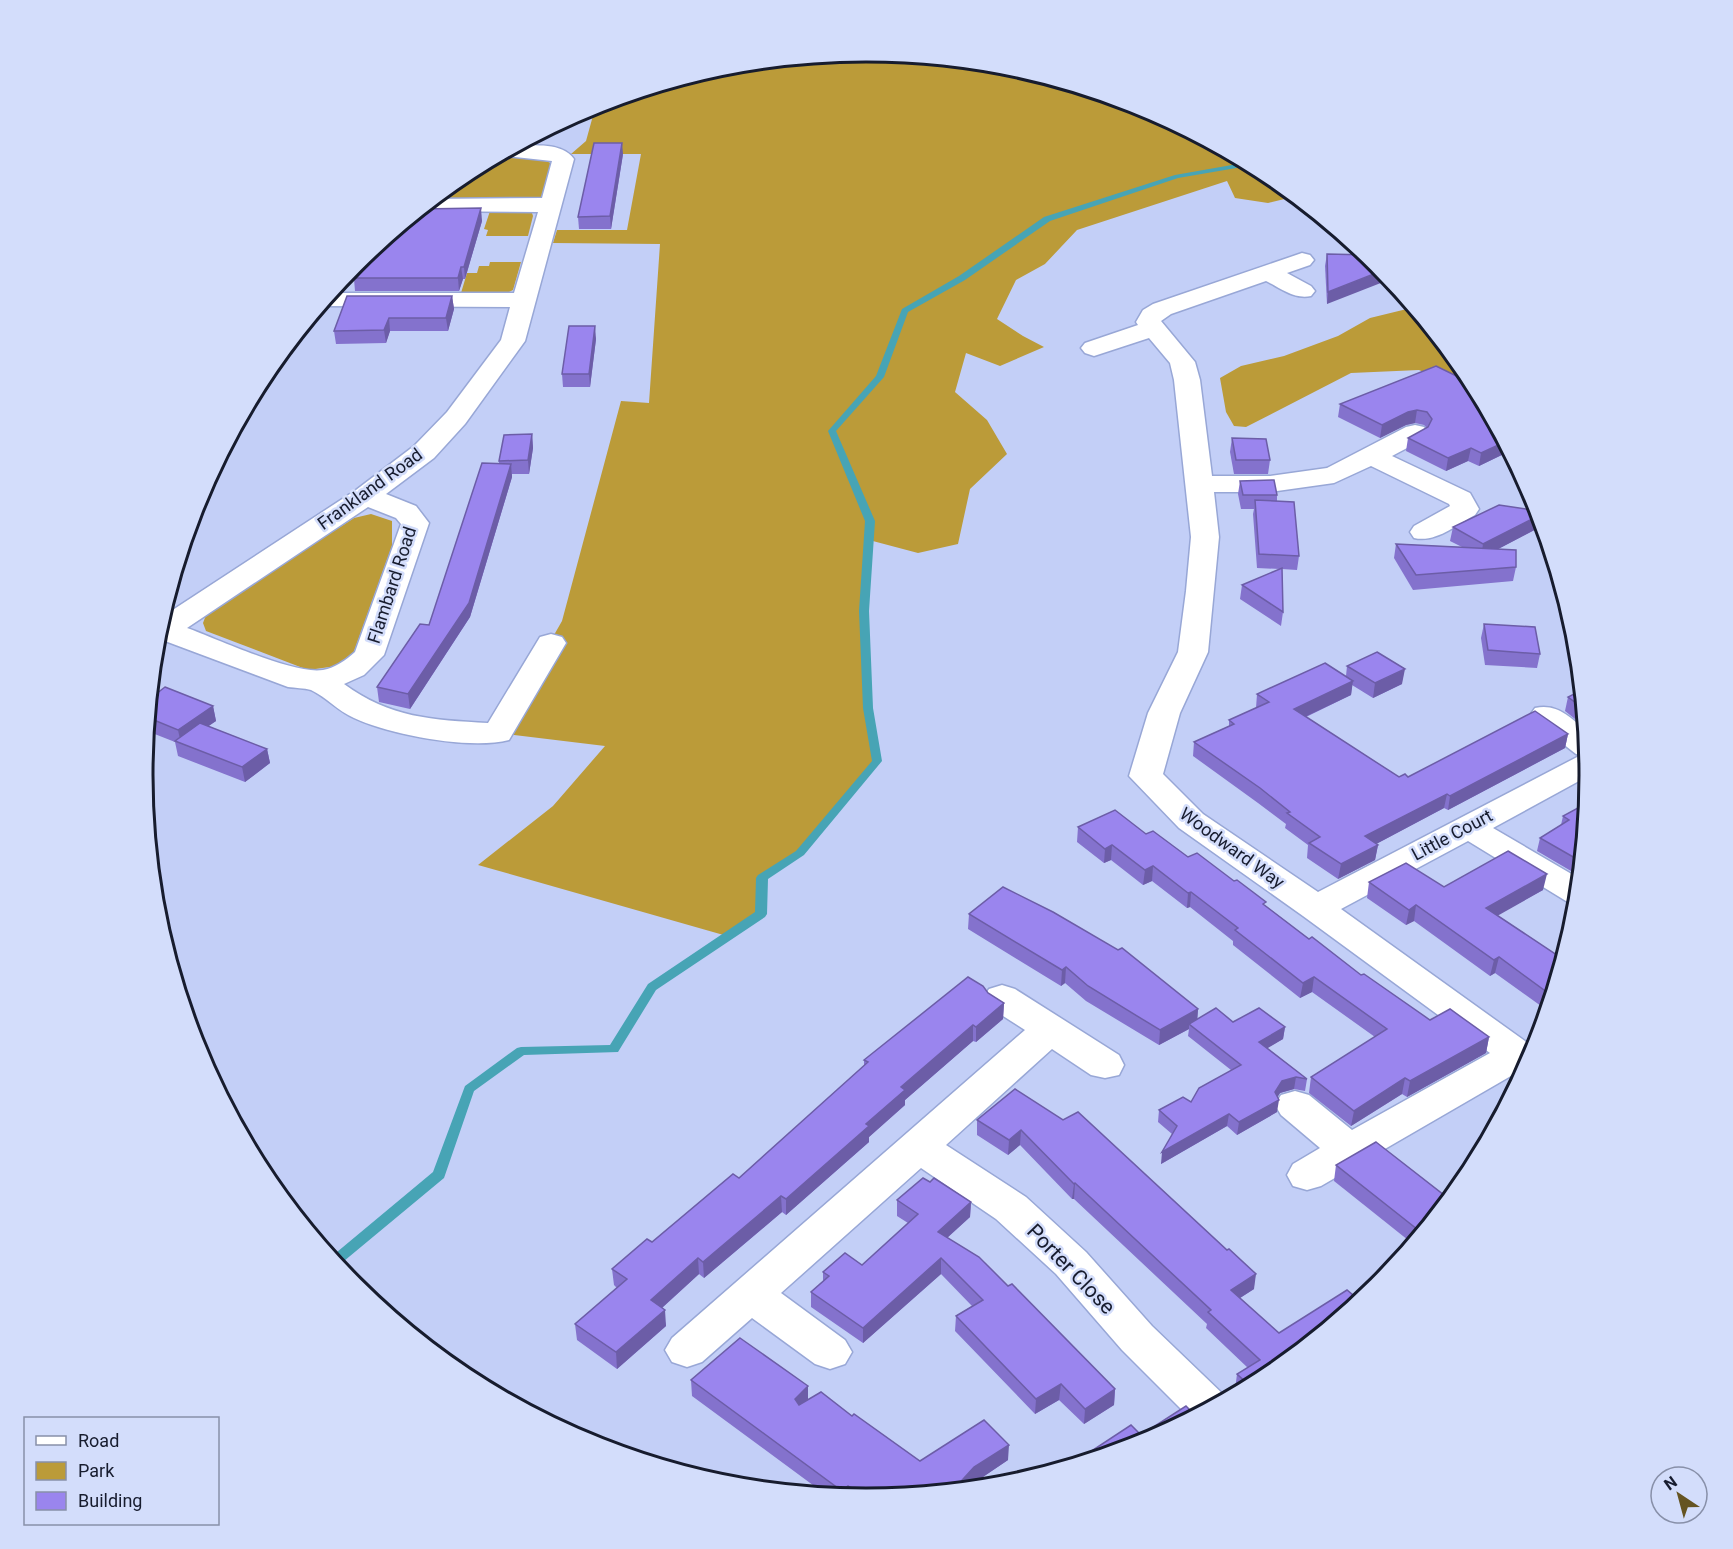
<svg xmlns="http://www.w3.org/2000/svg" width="1733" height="1549" viewBox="0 0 1733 1549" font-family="Roboto,sans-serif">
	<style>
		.green { fill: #bb9b39 }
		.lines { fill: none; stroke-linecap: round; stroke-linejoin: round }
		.stream { fill: #47a4b5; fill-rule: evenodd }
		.minor-casing { stroke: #98a7d6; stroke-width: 3 }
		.minor { fill: #fff; fill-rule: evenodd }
		.wall { fill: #8472cd }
		.shaded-wall { fill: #6c5da7 }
		.building { fill: #9a85ee; stroke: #6c5da7; stroke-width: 1.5 }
		.labels { text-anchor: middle; stroke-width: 5; stroke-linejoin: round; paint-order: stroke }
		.street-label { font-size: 18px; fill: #171c2e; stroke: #d3ddfb }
		.near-street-label { font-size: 21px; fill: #171c2e; stroke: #d3ddfb }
		.rim { fill: none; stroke: #171c2e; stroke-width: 3 }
	</style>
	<rect width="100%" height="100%" fill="#c3cff7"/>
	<g class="green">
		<path d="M 867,51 L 1008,65 L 1144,106 L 1269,173 L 1297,196 L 1268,203 L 1235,198 L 1227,181 L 1077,230 L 1045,264 L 1016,280 L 997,319 L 1023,336 L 1044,347 L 1000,366 L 966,353 L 955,392 L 987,420 L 1007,454 L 970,489 L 958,544 L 918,553 L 869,540 C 863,618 864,684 877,761 L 800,853 L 762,878 L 761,914 L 727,936 L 478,865 L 553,806 L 605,746 L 498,733 L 562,621 L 621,401 L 649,403 L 660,244 L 553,243 L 557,230 L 627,230 L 641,154 L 571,154 L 586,141 L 594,112 L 587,107 L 726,65 Z"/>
		<path d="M 497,156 C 517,156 538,153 555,166 L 545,199 L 527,202 L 430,202 L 465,173 Z"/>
		<path d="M 490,211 L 532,213 L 533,216 L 528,236 L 486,236 L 488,230 L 484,229 Z"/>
		<path d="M 490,262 L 521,262 L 513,290 L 507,293 L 461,293 L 467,273 L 477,273 L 479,266 L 489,266 Z"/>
		<path d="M 1415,307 L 1468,373 L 1481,397 L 1419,370 L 1351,373 L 1246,427 L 1234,426 L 1226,412 L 1220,378 L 1241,366 L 1284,356 L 1338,336 L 1370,318 Z"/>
		<path d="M 371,514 L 392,521 L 392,546 L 352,657 L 337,666 L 308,670 L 206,631 L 203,623 L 206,615 L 225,601 L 354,518 Z"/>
	</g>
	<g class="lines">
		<path class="stream" d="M 1249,162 L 1254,165 L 1178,178 L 1050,221 L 965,280 L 908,312 L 884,377 L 836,431 L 875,521 L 869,611 L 873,708 L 882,761 L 804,855 L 768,879 L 767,914 L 765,917 L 656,990 L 618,1052 L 524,1055 L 474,1091 L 444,1178 L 338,1266 L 331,1257 L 433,1172 L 465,1086 L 517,1048 L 521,1047 L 610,1045 L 648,984 L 755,912 L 756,878 L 758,875 L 796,851 L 872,761 L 863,708 L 859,611 L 865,521 L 828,431 L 876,376 L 902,309 L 959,276 L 1044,217 L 1175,175 Z"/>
		<defs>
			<g id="minor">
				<path d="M 516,145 C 535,146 562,142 574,159 L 525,341 L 465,424 L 434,458 L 386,494 L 416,506 L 429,523 L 384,655 L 364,675 L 344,684 C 390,718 433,720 488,723 L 540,637 L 551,634 L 562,637 L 566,643 L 509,740 C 470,750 391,735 354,718 C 338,711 326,697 311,690 C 304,688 295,688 288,687 L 157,638 L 162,617 L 356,490 L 414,446 L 447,412 L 501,340 L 510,307 L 319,306 L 330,293 L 514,293 L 538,212 L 418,211 L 433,199 L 542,198 L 552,161 L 497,155 ZM 368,507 L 396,518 L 401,524 L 355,652 C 346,660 335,668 323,670 C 294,675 218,639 187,628 Z"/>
				<path d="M 1302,253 L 1310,255 L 1314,260 L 1310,265 L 1287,273 L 1311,286 L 1315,291 L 1311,296 C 1295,300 1280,288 1266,281 L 1171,314 L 1161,321 L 1195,362 L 1200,380 L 1212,476 L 1270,476 L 1327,468 L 1406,427 L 1415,425 L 1424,427 L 1428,433 L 1424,439 L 1392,456 L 1470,493 L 1479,509 L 1475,515 C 1456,525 1436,543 1414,538 L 1410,532 L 1414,526 L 1450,506 L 1449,504 L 1371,466 L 1334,483 L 1270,492 L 1214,492 L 1219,537 L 1208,652 L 1180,713 L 1163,774 L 1203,814 L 1318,892 L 1581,755 L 1576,754 L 1535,722 L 1530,715 L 1535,708 C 1557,703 1569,717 1586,730 L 1590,775 L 1493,828 L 1580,879 L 1577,904 L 1566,901 L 1468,841 L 1341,909 L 1536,1049 L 1523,1075 L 1516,1073 L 1321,1186 L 1307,1190 L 1293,1186 L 1287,1175 L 1293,1164 L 1320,1148 L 1281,1115 L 1275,1105 L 1281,1095 L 1295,1091 L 1309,1095 L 1352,1130 L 1490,1053 L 1303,916 L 1179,828 L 1129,776 L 1148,713 L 1178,652 L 1186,591 L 1191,537 L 1174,380 L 1170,363 L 1149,338 L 1094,356 L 1085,353 L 1081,348 L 1085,343 L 1138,325 L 1136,322 L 1143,310 L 1153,304 Z"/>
				<path d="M 1002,985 L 1015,989 L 1119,1055 L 1124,1065 L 1119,1075 L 1105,1078 L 1091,1075 L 1052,1049 L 946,1145 L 1026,1197 L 1086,1252 L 1152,1326 L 1227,1398 L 1190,1418 L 1122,1350 L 1056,1274 L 996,1219 L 921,1168 L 781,1293 L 845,1340 L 852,1352 L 845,1364 L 830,1369 L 815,1364 L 752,1318 L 702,1362 L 687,1367 L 672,1362 L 665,1350 L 672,1338 L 1025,1030 L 989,1007 L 983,998 L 989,989 Z"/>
			</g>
		</defs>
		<use href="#minor" class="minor-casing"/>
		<use href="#minor" class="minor"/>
	</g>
	<g class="wall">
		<path d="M 623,154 L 611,229 L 579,229 L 578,217 Z"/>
		<path d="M 482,221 L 465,279 L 463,279 L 459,291 L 355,291 L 354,279 L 342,279 L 355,263 Z"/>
		<path d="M 1327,254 L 1369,255 L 1327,304 L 1325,266 Z"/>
		<path d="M 452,296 L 454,309 L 448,331 L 390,331 L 386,343 L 336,344 L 334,331 Z"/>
		<path d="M 596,339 L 590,387 L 563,387 L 562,374 Z"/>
		<path d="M 1475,385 L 1510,451 L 1479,466 L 1468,461 L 1446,471 L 1406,451 L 1408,438 L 1427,428 L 1424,425 L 1415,423 L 1406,425 L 1380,438 L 1338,417 L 1340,404 Z"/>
		<path d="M 532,434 L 533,448 L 529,474 L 512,474 L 512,477 L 470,617 L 410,709 L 379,702 L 377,687 L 429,625 L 499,464 L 499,461 Z"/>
		<path d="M 1232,438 L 1270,460 L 1268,474 L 1234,474 L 1230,452 Z"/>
		<path d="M 1240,481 L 1277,495 L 1277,501 L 1299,556 L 1297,570 L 1282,569 L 1283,612 L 1281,626 L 1240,599 L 1242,585 L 1280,569 L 1257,568 L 1253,514 L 1254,509 L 1241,509 L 1238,494 Z"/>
		<path d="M 1531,490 L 1535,498 L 1537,505 L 1528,504 Z"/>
		<path d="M 1539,511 L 1543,524 L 1542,526 L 1498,549 L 1516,567 L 1513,581 L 1413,590 L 1394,558 L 1396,544 L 1462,547 L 1450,541 L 1453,527 Z"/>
		<path d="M 1484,624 L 1540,654 L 1537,668 L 1485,665 L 1481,638 Z"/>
		<path d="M 1347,666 L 1402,684 L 1373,698 L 1352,685 L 1351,695 L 1306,717 L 1399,777 L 1408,777 L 1568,734 L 1565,748 L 1448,810 L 1444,808 L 1376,844 L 1378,845 L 1375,860 L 1338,879 L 1307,858 L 1308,845 L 1285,828 L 1286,824 L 1258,803 L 1193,756 L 1194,742 L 1229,726 L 1229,720 L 1256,708 L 1257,694 L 1346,676 Z"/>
		<path d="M 1582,690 L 1585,727 L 1565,711 L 1568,697 Z"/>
		<path d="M 151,698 L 213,706 L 216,721 L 208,726 L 267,749 L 270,763 L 245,782 L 178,756 L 175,742 L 147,731 Z"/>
		<path d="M 1587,803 L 1581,866 L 1571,871 L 1537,851 L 1540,838 L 1561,825 L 1563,816 Z"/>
		<path d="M 1078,827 L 1146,834 L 1188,857 L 1266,906 L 1309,939 L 1361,975 L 1430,1020 L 1489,1037 L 1486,1053 L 1407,1097 L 1402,1094 L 1351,1126 L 1309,1093 L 1311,1077 L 1375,1037 L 1312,992 L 1300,998 L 1233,945 L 1233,941 L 1190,907 L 1187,908 L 1152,881 L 1143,885 L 1111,860 L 1104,863 L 1077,842 Z"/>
		<path d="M 1369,882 L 1444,887 L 1543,890 L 1497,915 L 1563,959 L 1546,1016 L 1539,1012 L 1541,1006 L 1495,973 L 1490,976 L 1414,921 L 1406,925 L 1367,898 Z"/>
		<path d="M 969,914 L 1198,1009 L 1197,1019 L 1285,1027 L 1283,1039 L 1267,1048 L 1307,1079 L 1305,1091 L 1294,1089 L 1280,1093 L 1277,1097 L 1277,1112 L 1237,1135 L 1227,1126 L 1161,1164 L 1172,1134 L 1158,1122 L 1159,1110 L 1191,1102 L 1231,1070 L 1188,1036 L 1189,1029 L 1159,1045 L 1086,1001 L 1065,983 L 1061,986 L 968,929 Z"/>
		<path d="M 988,993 L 1004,1003 L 1003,1019 L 976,1042 L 973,1041 L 905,1100 L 905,1105 L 869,1137 L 869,1142 L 786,1215 L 782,1212 L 704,1278 L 699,1274 L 662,1308 L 666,1326 L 617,1369 L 577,1340 L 575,1324 L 617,1288 L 614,1285 L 612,1269 L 652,1242 L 739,1178 L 864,1066 L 864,1060 Z"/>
		<path d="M 1015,1089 L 1254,1289 L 1240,1298 L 1268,1376 L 1238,1392 L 1235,1390 L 1237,1374 L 1248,1368 L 1206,1328 L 1207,1324 L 1074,1199 L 1072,1199 L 1020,1145 L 1008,1155 L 977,1135 L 977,1120 Z"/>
		<path d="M 1336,1165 L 1449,1199 L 1413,1244 L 1334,1181 Z"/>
		<path d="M 930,1182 L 971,1202 L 970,1217 L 947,1238 L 1008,1286 L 1115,1389 L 1114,1405 L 1084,1424 L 1059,1400 L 1035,1414 L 955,1331 L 956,1316 L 972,1306 L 941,1274 L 863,1343 L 811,1307 L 811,1292 L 823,1281 L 823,1272 L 862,1265 L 908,1223 L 897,1216 L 897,1200 Z"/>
		<path d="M 691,1380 L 808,1399 L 852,1416 L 920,1461 L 1008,1460 L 974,1483 L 969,1488 L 866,1498 L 825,1494 L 692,1396 Z"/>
	</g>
	<g class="shaded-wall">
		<path d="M 622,143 L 623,154 L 611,229 L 610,216 Z"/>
		<path d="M 481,208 L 482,221 L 465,279 L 464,267 Z"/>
		<path d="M 461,267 L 463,279 L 459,291 L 458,278 Z"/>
		<path d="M 1384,270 L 1391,279 L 1327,304 L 1328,292 Z"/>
		<path d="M 452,296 L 454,309 L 448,331 L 446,318 Z"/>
		<path d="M 389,318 L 390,331 L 386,343 L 384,330 Z"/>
		<path d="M 595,326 L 596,339 L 590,387 L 589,374 Z"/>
		<path d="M 1417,410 L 1415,423 L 1406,425 L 1380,438 L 1382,425 L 1408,412 Z"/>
		<path d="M 532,434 L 533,448 L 529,474 L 528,460 Z"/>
		<path d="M 1505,442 L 1510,451 L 1479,466 L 1481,453 Z"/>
		<path d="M 1471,448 L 1468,461 L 1446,471 L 1448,458 Z"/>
		<path d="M 511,464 L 512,477 L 470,617 L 410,709 L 408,694 Z"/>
		<path d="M 1540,515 L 1543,524 L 1542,526 L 1481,558 L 1483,544 Z"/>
		<path d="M 1405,669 L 1402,684 L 1373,698 L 1375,683 Z"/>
		<path d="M 1353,681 L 1351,695 L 1292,723 L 1294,709 Z"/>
		<path d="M 213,706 L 216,721 L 183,744 L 181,744 L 178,730 Z"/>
		<path d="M 1568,734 L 1565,748 L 1448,810 L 1450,796 Z"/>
		<path d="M 267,749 L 270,763 L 245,782 L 242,767 Z"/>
		<path d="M 1447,794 L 1444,808 L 1363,851 L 1365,836 Z"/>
		<path d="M 1112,845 L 1111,860 L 1104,863 L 1105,849 Z"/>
		<path d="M 1378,845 L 1375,860 L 1338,879 L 1341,864 Z"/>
		<path d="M 1582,853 L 1581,866 L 1571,871 L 1575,858 Z"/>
		<path d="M 1153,866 L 1152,881 L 1143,885 L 1145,870 Z"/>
		<path d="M 1547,874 L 1543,890 L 1483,924 L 1486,908 Z"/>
		<path d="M 1191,892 L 1190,907 L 1187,908 L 1188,893 Z"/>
		<path d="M 1416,905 L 1414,921 L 1406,925 L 1409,910 Z"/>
		<path d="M 1499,957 L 1495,973 L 1490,976 L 1494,960 Z"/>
		<path d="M 1066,967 L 1065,983 L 1061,986 L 1062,970 Z"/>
		<path d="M 1314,977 L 1312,992 L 1300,998 L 1303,983 Z"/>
		<path d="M 1004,1003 L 1003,1019 L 976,1042 L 976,1027 Z"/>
		<path d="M 1198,1009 L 1197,1025 L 1189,1024 L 1189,1029 L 1159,1045 L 1160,1030 Z"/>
		<path d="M 973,1025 L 973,1041 L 905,1100 L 905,1105 L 869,1137 L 869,1142 L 786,1215 L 786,1199 L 866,1124 L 901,1087 Z"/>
		<path d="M 1285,1027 L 1283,1039 L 1258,1054 L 1259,1042 Z"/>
		<path d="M 1489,1037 L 1486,1053 L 1407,1097 L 1410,1081 Z"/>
		<path d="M 1296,1077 L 1294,1089 L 1280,1093 L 1274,1103 L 1279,1100 L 1277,1112 L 1237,1135 L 1239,1122 L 1275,1092 L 1282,1081 Z"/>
		<path d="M 1405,1078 L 1402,1094 L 1351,1126 L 1354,1111 Z"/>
		<path d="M 1229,1114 L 1227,1126 L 1161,1164 L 1162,1152 Z"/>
		<path d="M 1021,1130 L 1020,1145 L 1008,1155 L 1009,1140 Z"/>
		<path d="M 1075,1183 L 1074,1199 L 1072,1199 L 1074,1184 Z"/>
		<path d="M 781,1196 L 782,1212 L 704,1278 L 703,1262 Z"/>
		<path d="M 971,1202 L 970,1217 L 937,1247 L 938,1232 Z"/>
		<path d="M 698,1258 L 699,1274 L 653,1316 L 651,1300 Z"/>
		<path d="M 941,1258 L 941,1274 L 863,1343 L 863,1328 Z"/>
		<path d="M 1256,1274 L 1254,1289 L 1229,1305 L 1231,1290 Z"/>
		<path d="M 665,1310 L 666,1326 L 617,1369 L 616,1352 Z"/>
		<path d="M 1061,1384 L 1059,1400 L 1035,1414 L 1036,1399 Z"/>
		<path d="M 808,1386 L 808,1402 L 795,1415 L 795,1399 Z"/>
		<path d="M 1115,1389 L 1114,1405 L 1084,1424 L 1085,1409 Z"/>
		<path d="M 1009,1445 L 1008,1460 L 974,1483 L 969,1488 L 954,1489 L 974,1467 Z"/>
		<path d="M 848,1486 L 848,1496 L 843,1496 L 842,1491 Z"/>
	</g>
	<g class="building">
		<path d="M 594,143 L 622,143 L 610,216 L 578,217 Z"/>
		<path d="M 481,208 L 464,267 L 461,267 L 458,278 L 353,278 L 358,267 L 352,267 L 355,263 L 421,209 Z"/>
		<path d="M 1327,254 L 1369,255 L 1378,263 L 1384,270 L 1328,292 Z"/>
		<path d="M 347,296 L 452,296 L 446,318 L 389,318 L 384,330 L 334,331 Z"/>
		<path d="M 569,326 L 595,326 L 589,374 L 562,374 Z"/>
		<path d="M 1436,366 L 1475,385 L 1505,442 L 1481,453 L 1471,448 L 1448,458 L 1408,438 L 1428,427 L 1432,419 L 1427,412 L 1417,410 L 1408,412 L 1382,425 L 1340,404 Z"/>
		<path d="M 532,434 L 528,460 L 499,461 L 504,435 Z"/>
		<path d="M 1232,438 L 1266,439 L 1270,460 L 1236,460 Z"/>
		<path d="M 482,463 L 511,464 L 469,603 L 408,694 L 377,687 L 420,624 L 429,625 Z"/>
		<path d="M 1274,480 L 1277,495 L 1243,495 L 1240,481 Z"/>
		<path d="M 1255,500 L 1294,502 L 1299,556 L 1259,554 Z"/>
		<path d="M 1499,505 L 1539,511 L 1540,515 L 1483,544 L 1453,527 Z"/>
		<path d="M 1396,544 L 1516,550 L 1516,567 L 1416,575 Z"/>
		<path d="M 1282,568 L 1283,612 L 1242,585 Z"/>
		<path d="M 1484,624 L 1535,627 L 1540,654 L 1488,650 Z"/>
		<path d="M 1377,652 L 1405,669 L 1375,683 L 1347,666 Z"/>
		<path d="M 1325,663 L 1353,681 L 1294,709 L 1399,777 L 1405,774 L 1408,777 L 1535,711 L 1568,734 L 1450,796 L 1447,794 L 1365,836 L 1378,845 L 1341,864 L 1309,843 L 1320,837 L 1287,813 L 1290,812 L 1260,788 L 1194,742 L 1234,724 L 1229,720 L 1269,702 L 1257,694 Z"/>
		<path d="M 165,687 L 213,706 L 178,730 L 149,718 L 151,698 Z"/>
		<path d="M 1582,690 L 1583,708 L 1568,697 Z"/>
		<path d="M 200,723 L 267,749 L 242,767 L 175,741 Z"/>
		<path d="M 1587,803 L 1582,853 L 1575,858 L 1540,838 L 1569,820 L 1563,816 Z"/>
		<path d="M 1115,810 L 1146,834 L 1153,831 L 1188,857 L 1197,853 L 1234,881 L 1237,880 L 1266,902 L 1263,904 L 1309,939 L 1312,937 L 1361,975 L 1364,974 L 1430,1020 L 1450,1009 L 1489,1037 L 1410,1081 L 1405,1078 L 1354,1111 L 1311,1077 L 1387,1029 L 1314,977 L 1303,983 L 1235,930 L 1238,928 L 1191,892 L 1188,893 L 1153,866 L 1145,870 L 1112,845 L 1105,849 L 1078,827 Z"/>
		<path d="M 1508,851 L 1547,874 L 1486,908 L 1563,959 L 1550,1001 L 1543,996 L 1548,993 L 1499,957 L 1494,960 L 1416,905 L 1409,910 L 1369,882 L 1406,863 L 1444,887 Z"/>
		<path d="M 1003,887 L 1053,912 L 1118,950 L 1122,948 L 1198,1009 L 1160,1030 L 1088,986 L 1066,967 L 1062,970 L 969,914 Z"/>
		<path d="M 968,977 L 983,986 L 988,993 L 1004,1003 L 976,1027 L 973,1025 L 901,1087 L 905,1090 L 866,1124 L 869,1126 L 786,1199 L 781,1196 L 703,1262 L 698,1258 L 651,1300 L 665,1310 L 616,1352 L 575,1324 L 627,1279 L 612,1269 L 647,1239 L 652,1242 L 733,1174 L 739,1178 L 868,1062 L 864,1060 Z"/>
		<path d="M 1216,1008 L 1233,1022 L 1259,1008 L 1285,1027 L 1259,1042 L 1307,1079 L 1296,1077 L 1282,1081 L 1275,1092 L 1279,1100 L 1239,1122 L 1229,1114 L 1162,1152 L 1177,1126 L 1159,1110 L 1183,1097 L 1191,1102 L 1199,1088 L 1241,1065 L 1189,1024 Z"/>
		<path d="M 1015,1089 L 1063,1120 L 1078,1112 L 1227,1250 L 1229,1249 L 1256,1274 L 1231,1290 L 1279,1333 L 1347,1290 L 1360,1301 L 1268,1376 L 1250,1386 L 1237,1374 L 1260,1360 L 1208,1312 L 1211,1310 L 1075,1183 L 1074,1184 L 1021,1130 L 1009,1140 L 977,1120 Z"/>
		<path d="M 1376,1142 L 1449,1199 L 1422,1233 L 1336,1165 Z"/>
		<path d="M 923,1178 L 930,1182 L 934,1178 L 971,1202 L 938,1232 L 979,1257 L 1008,1286 L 1012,1284 L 1115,1389 L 1085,1409 L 1061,1384 L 1036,1399 L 956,1316 L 983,1300 L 941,1258 L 863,1328 L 811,1292 L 829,1276 L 823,1272 L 845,1253 L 862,1265 L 918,1214 L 897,1200 Z"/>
		<path d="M 740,1338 L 808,1386 L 795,1399 L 799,1405 L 821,1392 L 852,1416 L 854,1414 L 920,1461 L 984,1420 L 1009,1445 L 974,1467 L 954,1489 L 866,1498 L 848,1486 L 842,1491 L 691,1380 Z"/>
		<path d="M 1186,1406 L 1195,1415 L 1143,1443 L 1081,1462 L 1095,1453 L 1093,1450 L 1131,1425 L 1141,1435 Z"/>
	</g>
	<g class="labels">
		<g class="street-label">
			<text transform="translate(370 489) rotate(-36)" y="6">Frankland Road</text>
			<text transform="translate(392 585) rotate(-72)" y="6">Flambard Road</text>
			<text transform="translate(1452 835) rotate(-28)" y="6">Little Court</text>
			<text transform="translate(1232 848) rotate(36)" y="6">Woodward Way</text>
		</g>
		<g class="near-street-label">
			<text transform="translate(1071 1269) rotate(46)" y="7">Porter Close</text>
		</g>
	</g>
	<path d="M0 0H1733V1549H0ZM153 775a713 713 0 1 1 1426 0a713 713 0 1 1-1426 0Z" fill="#d3ddfb" fill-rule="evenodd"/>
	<path class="rim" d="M153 775a713 713 0 1 1 1426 0a713 713 0 1 1-1426 0Z"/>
	<rect x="24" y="1417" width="195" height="108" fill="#d3ddfb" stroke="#8890a9" stroke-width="1.5"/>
	<rect x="36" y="1436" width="30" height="9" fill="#ffffff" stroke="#8890a9" stroke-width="1.5"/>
	<text x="78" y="1447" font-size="18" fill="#171c2e">Road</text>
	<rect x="36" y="1462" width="30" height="18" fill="#bb9b39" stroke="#8890a9" stroke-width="1.5"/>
	<text x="78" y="1477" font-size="18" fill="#171c2e">Park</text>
	<rect x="36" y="1492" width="30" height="18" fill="#9a85ee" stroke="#8890a9" stroke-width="1.5"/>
	<text x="78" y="1507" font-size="18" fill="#171c2e">Building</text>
	<g transform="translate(1679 1495) rotate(324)"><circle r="28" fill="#d3ddfb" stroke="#8890a9" stroke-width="1.5"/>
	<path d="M0-4.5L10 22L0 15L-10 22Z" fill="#655422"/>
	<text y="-9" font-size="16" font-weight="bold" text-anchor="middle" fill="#171c2e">N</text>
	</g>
</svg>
